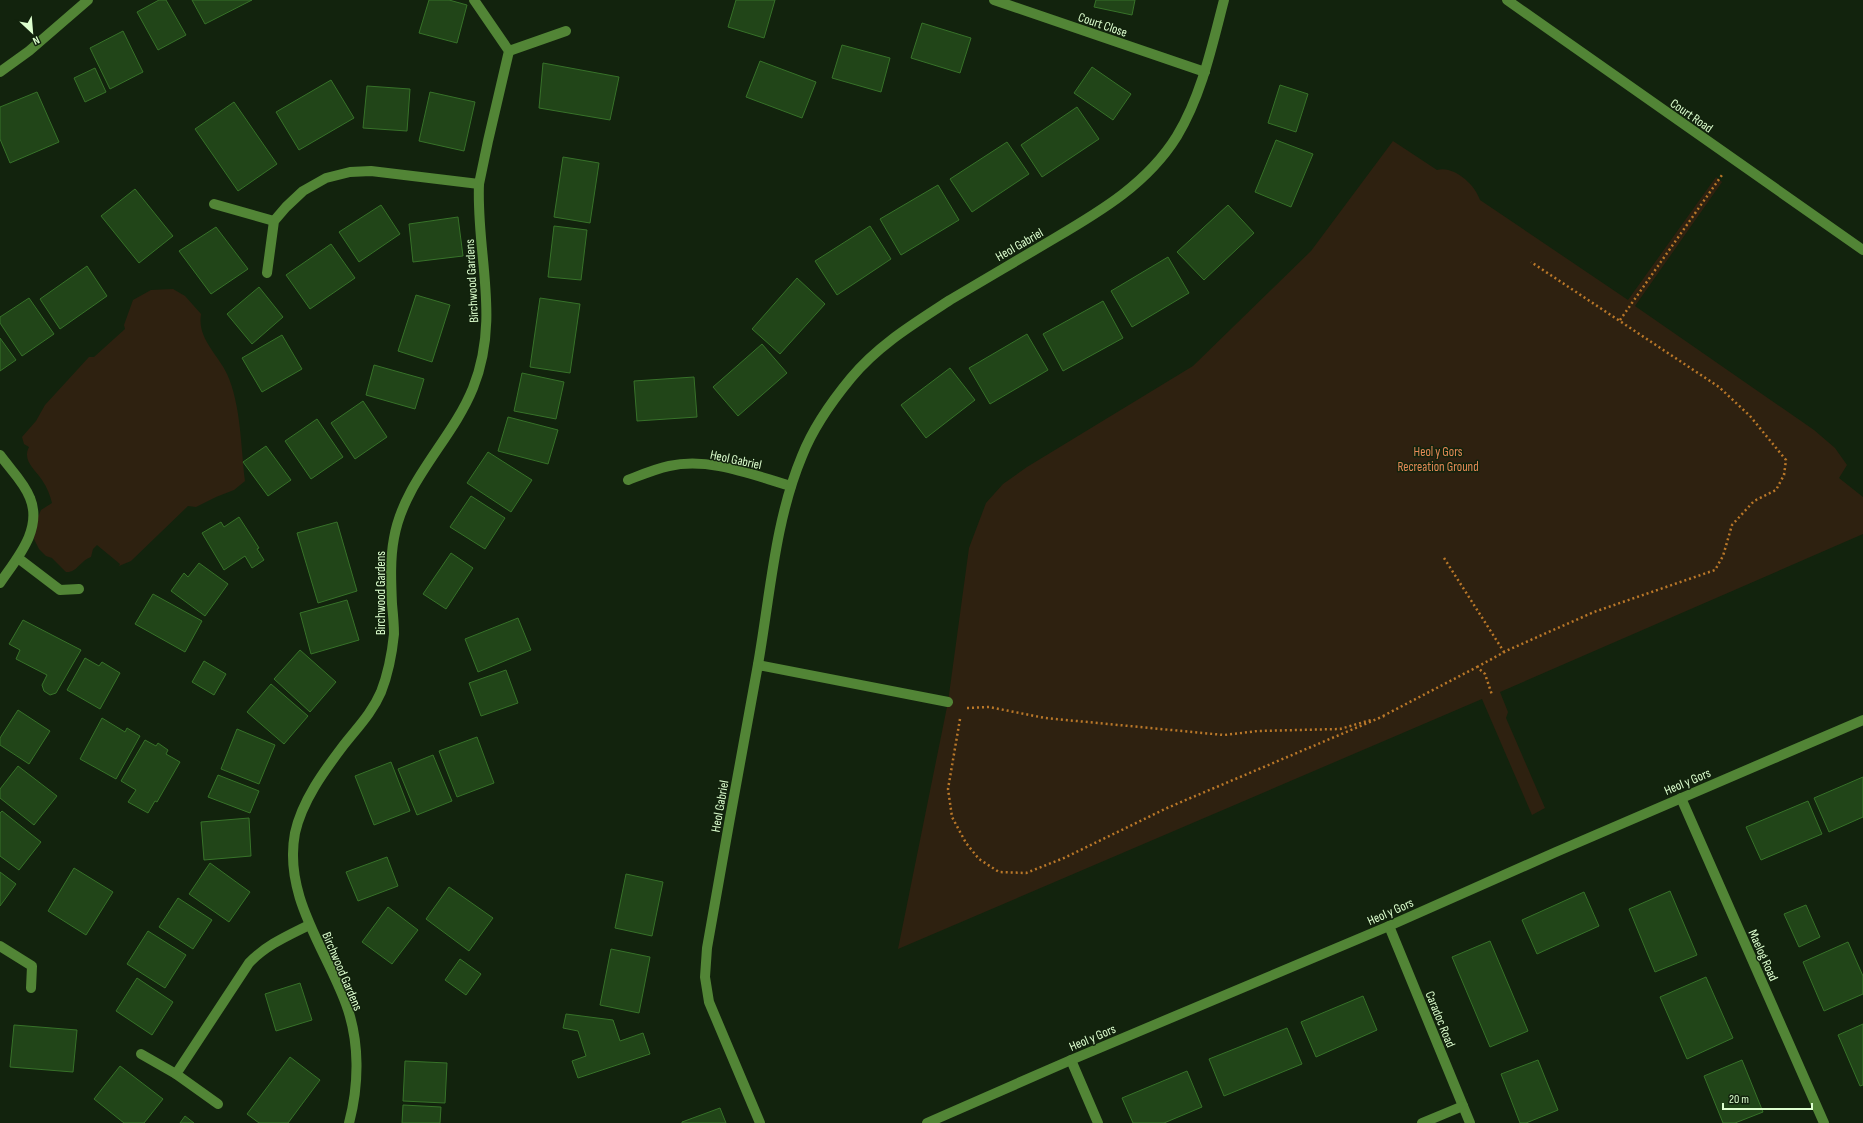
<svg xmlns="http://www.w3.org/2000/svg" width="1863" height="1123" viewBox="0 0 1863 1123" font-family="'Sofia Sans Condensed',sans-serif">
	<style>
		.green { fill: #2e2110 }
		.building { fill: #214518; stroke: #377229 }
		.lines { fill: none; stroke-linecap: round; stroke-linejoin: round }
		.path { stroke: #ba7829; stroke-width: 2.5; stroke-dasharray: 2 3; stroke-linecap: butt }
		.minor { stroke: #528536; stroke-width: 10 }
		.labels { text-anchor: middle; stroke-width: 3; stroke-linejoin: round; paint-order: stroke }
		.street-label { font-size: 13px; fill: #ddffcf; stroke: #12230d }
		.park-label { font-size: 13px; fill: #e48956; stroke: #12230d }
	</style>
	<rect width="100%" height="100%" fill="#12230d"/>
	<g class="green">
		<path d="M 1393,141 L 1437,170 C 1453,165 1475,184 1480,200 L 1628,300 L 1716,177 L 1722,182 L 1635,306 L 1814,430 L 1835,448 L 1847,465 L 1839,478 L 1863,497 L 1863,534 L 1500,692 L 1508,712 L 1506,718 L 1545,808 L 1532,815 L 1482,699 L 898,949 L 948,702 L 969,548 L 986,503 L 1003,484 L 1027,467 L 1193,366 L 1311,251 Z"/>
		<path d="M 173,289 L 185,296 L 201,314 C 197,339 218,354 227,374 C 241,404 241,449 245,481 L 234,490 L 216,497 L 196,507 L 188,506 L 131,561 L 119,566 L 120,564 L 97,545 L 93,549 L 91,557 C 81,560 77,573 66,572 L 52,558 L 46,556 L 39,549 L 34,539 L 35,524 L 41,510 L 52,503 C 50,495 47,487 42,480 C 35,469 22,461 29,447 L 24,444 L 22,437 L 36,421 L 45,405 L 89,357 L 94,357 L 125,329 L 124,325 L 133,300 L 151,290 Z"/>
	</g>
	<g class="building">
		<path d="M 159,0 L 166,0 L 186,35 L 158,50 L 137,12 Z"/>
		<path d="M 192,0 L 252,0 L 205,24 Z"/>
		<path d="M 429,0 L 449,0 L 467,5 L 457,43 L 419,33 Z"/>
		<path d="M 736,0 L 775,0 L 764,38 L 728,27 Z"/>
		<path d="M 1096,0 L 1135,0 L 1132,15 L 1094,7 Z"/>
		<path d="M 922,23 L 971,38 L 960,73 L 911,58 Z"/>
		<path d="M 123,31 L 143,72 L 110,89 L 90,48 Z"/>
		<path d="M 842,45 L 890,58 L 881,92 L 832,78 Z"/>
		<path d="M 760,61 L 816,82 L 802,118 L 746,97 Z"/>
		<path d="M 543,63 L 619,77 L 610,120 L 539,108 Z"/>
		<path d="M 1092,67 L 1131,94 L 1113,120 L 1074,93 Z"/>
		<path d="M 95,68 L 106,92 L 85,102 L 74,78 Z"/>
		<path d="M 331,80 L 354,118 L 299,150 L 276,112 Z"/>
		<path d="M 1280,85 L 1308,94 L 1296,132 L 1268,123 Z"/>
		<path d="M 367,86 L 410,89 L 407,131 L 363,128 Z"/>
		<path d="M 37,92 L 59,142 L 10,163 L 0,139 L 0,107 Z"/>
		<path d="M 430,92 L 475,102 L 464,151 L 419,141 Z"/>
		<path d="M 234,102 L 277,164 L 238,191 L 195,129 Z"/>
		<path d="M 1077,107 L 1099,139 L 1042,177 L 1021,145 Z"/>
		<path d="M 1276,140 L 1313,154 L 1291,207 L 1255,192 Z"/>
		<path d="M 1007,142 L 1029,174 L 972,212 L 950,179 Z"/>
		<path d="M 563,157 L 599,163 L 590,223 L 554,217 Z"/>
		<path d="M 938,185 L 959,220 L 901,255 L 880,219 Z"/>
		<path d="M 135,189 L 173,236 L 139,263 L 101,216 Z"/>
		<path d="M 381,205 L 400,234 L 359,262 L 339,232 Z"/>
		<path d="M 1228,205 L 1254,233 L 1204,280 L 1177,252 Z"/>
		<path d="M 458,217 L 463,256 L 413,262 L 409,224 Z"/>
		<path d="M 554,226 L 587,230 L 581,280 L 548,277 Z"/>
		<path d="M 870,226 L 891,259 L 837,295 L 815,261 Z"/>
		<path d="M 216,227 L 248,269 L 211,294 L 179,251 Z"/>
		<path d="M 331,244 L 355,278 L 310,309 L 286,275 Z"/>
		<path d="M 1168,257 L 1189,293 L 1132,327 L 1111,291 Z"/>
		<path d="M 87,266 L 107,296 L 60,329 L 40,299 Z"/>
		<path d="M 797,278 L 825,304 L 780,354 L 752,329 Z"/>
		<path d="M 259,287 L 283,317 L 252,344 L 227,314 Z"/>
		<path d="M 416,295 L 450,305 L 432,362 L 398,351 Z"/>
		<path d="M 29,298 L 54,334 L 22,356 L 0,323 L 0,317 Z"/>
		<path d="M 540,298 L 580,304 L 570,373 L 530,367 Z"/>
		<path d="M 1103,301 L 1123,338 L 1063,371 L 1043,334 Z"/>
		<path d="M 1027,334 L 1048,370 L 990,404 L 969,368 Z"/>
		<path d="M 282,335 L 302,369 L 262,392 L 242,358 Z"/>
		<path d="M 0,338 L 16,360 L 0,371 Z"/>
		<path d="M 762,344 L 787,373 L 738,416 L 713,387 Z"/>
		<path d="M 374,365 L 424,379 L 415,409 L 366,395 Z"/>
		<path d="M 950,368 L 975,400 L 926,438 L 901,405 Z"/>
		<path d="M 522,373 L 564,382 L 556,419 L 514,411 Z"/>
		<path d="M 694,377 L 697,417 L 637,421 L 634,381 Z"/>
		<path d="M 363,401 L 387,437 L 355,459 L 331,423 Z"/>
		<path d="M 508,417 L 558,430 L 548,464 L 498,451 Z"/>
		<path d="M 317,419 L 343,457 L 311,479 L 285,441 Z"/>
		<path d="M 266,446 L 291,480 L 268,496 L 243,462 Z"/>
		<path d="M 488,452 L 532,480 L 511,512 L 467,483 Z"/>
		<path d="M 471,496 L 505,518 L 485,549 L 450,527 Z"/>
		<path d="M 239,517 L 259,548 L 257,549 L 264,560 L 252,568 L 245,556 L 224,570 L 202,533 L 221,522 L 224,527 Z"/>
		<path d="M 337,522 L 357,591 L 318,603 L 297,533 Z"/>
		<path d="M 451,553 L 473,568 L 446,609 L 423,594 Z"/>
		<path d="M 199,563 L 228,584 L 205,616 L 171,591 L 184,573 L 188,577 Z"/>
		<path d="M 153,594 L 202,621 L 185,652 L 135,624 Z"/>
		<path d="M 347,600 L 359,640 L 311,654 L 300,613 Z"/>
		<path d="M 518,618 L 531,650 L 478,672 L 465,639 Z"/>
		<path d="M 23,620 L 81,650 L 56,693 L 50,695 L 44,691 L 42,685 L 47,675 L 16,659 L 20,650 L 9,644 Z"/>
		<path d="M 300,650 L 336,682 L 310,712 L 274,679 Z"/>
		<path d="M 85,658 L 99,666 L 102,662 L 120,673 L 100,709 L 67,690 Z"/>
		<path d="M 204,661 L 226,674 L 214,695 L 192,682 Z"/>
		<path d="M 506,670 L 518,703 L 481,716 L 469,683 Z"/>
		<path d="M 271,684 L 308,716 L 284,744 L 247,712 Z"/>
		<path d="M 18,710 L 50,731 L 29,764 L 0,745 L 0,738 Z"/>
		<path d="M 102,718 L 125,732 L 127,728 L 140,736 L 116,779 L 80,759 Z"/>
		<path d="M 237,729 L 275,745 L 259,784 L 221,769 Z"/>
		<path d="M 477,737 L 494,783 L 457,797 L 439,751 Z"/>
		<path d="M 145,740 L 156,746 L 158,743 L 168,750 L 166,754 L 180,762 L 157,802 L 155,801 L 148,813 L 128,802 L 136,790 L 121,781 Z"/>
		<path d="M 433,755 L 452,801 L 417,815 L 398,769 Z"/>
		<path d="M 391,762 L 410,811 L 374,825 L 355,776 Z"/>
		<path d="M 18,766 L 57,796 L 34,825 L 0,798 L 0,789 Z"/>
		<path d="M 218,775 L 259,791 L 250,813 L 208,797 Z"/>
		<path d="M 1863,777 L 1863,817 L 1829,832 L 1814,798 Z"/>
		<path d="M 1808,801 L 1822,834 L 1761,860 L 1746,827 Z"/>
		<path d="M 2,811 L 41,842 L 19,870 L 0,856 L 0,813 Z"/>
		<path d="M 249,818 L 251,856 L 204,860 L 201,822 Z"/>
		<path d="M 387,857 L 398,886 L 358,901 L 346,872 Z"/>
		<path d="M 210,863 L 250,892 L 229,922 L 189,894 Z"/>
		<path d="M 74,868 L 113,892 L 86,935 L 48,911 Z"/>
		<path d="M 0,872 L 16,884 L 0,906 Z"/>
		<path d="M 626,874 L 663,882 L 652,936 L 615,928 Z"/>
		<path d="M 449,887 L 493,918 L 469,951 L 426,919 Z"/>
		<path d="M 1670,891 L 1697,955 L 1655,972 L 1629,909 Z"/>
		<path d="M 1584,892 L 1599,926 L 1537,954 L 1522,920 Z"/>
		<path d="M 178,898 L 212,920 L 193,949 L 159,927 Z"/>
		<path d="M 1806,905 L 1820,937 L 1799,947 L 1784,914 Z"/>
		<path d="M 388,907 L 418,930 L 392,964 L 362,942 Z"/>
		<path d="M 148,931 L 186,955 L 165,988 L 127,964 Z"/>
		<path d="M 1490,941 L 1528,1031 L 1490,1047 L 1452,957 Z"/>
		<path d="M 1848,942 L 1863,976 L 1863,994 L 1824,1011 L 1803,962 Z"/>
		<path d="M 611,949 L 650,957 L 639,1013 L 600,1005 Z"/>
		<path d="M 460,959 L 481,974 L 466,995 L 445,980 Z"/>
		<path d="M 1706,977 L 1733,1038 L 1687,1059 L 1660,997 Z"/>
		<path d="M 137,978 L 173,1002 L 152,1035 L 116,1011 Z"/>
		<path d="M 300,983 L 312,1020 L 276,1031 L 265,994 Z"/>
		<path d="M 1363,996 L 1377,1030 L 1316,1057 L 1301,1022 Z"/>
		<path d="M 566,1014 L 613,1020 L 620,1041 L 643,1033 L 650,1054 L 578,1078 L 572,1061 L 586,1056 L 578,1031 L 563,1028 Z"/>
		<path d="M 1863,1024 L 1863,1085 L 1860,1086 L 1838,1035 Z"/>
		<path d="M 14,1025 L 77,1030 L 73,1072 L 10,1067 Z"/>
		<path d="M 1287,1028 L 1302,1064 L 1224,1096 L 1209,1059 Z"/>
		<path d="M 290,1057 L 320,1080 L 288,1123 L 259,1123 L 247,1114 Z"/>
		<path d="M 1538,1060 L 1558,1110 L 1526,1123 L 1520,1123 L 1501,1074 Z"/>
		<path d="M 1742,1060 L 1763,1112 L 1735,1123 L 1723,1123 L 1704,1076 Z"/>
		<path d="M 405,1061 L 447,1063 L 445,1103 L 403,1101 Z"/>
		<path d="M 120,1066 L 163,1099 L 144,1123 L 124,1123 L 94,1099 Z"/>
		<path d="M 1187,1071 L 1202,1107 L 1164,1123 L 1133,1123 L 1122,1098 Z"/>
		<path d="M 403,1105 L 441,1107 L 440,1123 L 402,1123 Z"/>
		<path d="M 720,1108 L 726,1123 L 682,1123 L 682,1122 Z"/>
		<path d="M 185,1116 L 194,1123 L 180,1123 Z"/>
	</g>
	<g class="lines">
		<g class="path">
			<path d="M 1620,320 L 1722,175"/>
			<path d="M 1444,558 L 1504,652"/>
			<path d="M 1477,667 L 1508,650 L 1594,612 L 1715,570 L 1723,556 L 1732,525 L 1754,501 L 1776,490 L 1784,475 L 1786,460 L 1750,416 L 1719,387 L 1531,262"/>
			<path d="M 967,708 L 989,707 L 1045,718 L 1224,735 L 1258,731 L 1340,729 L 1371,720"/>
			<path d="M 1383,716 L 1477,667 L 1485,674 L 1492,695"/>
			<path d="M 960,719 L 948,789 L 952,817 L 966,843 L 979,859 L 999,872 L 1026,873 L 1064,858 L 1167,808 L 1384,716"/>
		</g>
		<g class="minor">
			<path d="M 474,0 L 509,51 L 488,141 L 479,184"/>
			<path d="M 994,0 L 1205,72"/>
			<path d="M 1507,0 L 1863,250"/>
			<path d="M 509,51 L 566,31"/>
			<path d="M 0,72 L 29,51 L 88,0"/>
			<path d="M 214,204 L 274,221"/>
			<path d="M 267,273 L 274,221 L 286,207 L 303,191 L 326,178 L 350,172 L 371,171 L 479,184 C 476,254 501,318 473,388 C 452,440 404,481 394,538 C 390,559 391,582 392,604 C 393,614 394,624 394,634 C 392,654 388,674 381,692 C 372,713 357,728 343,746 C 324,771 302,801 295,833 C 283,896 326,949 346,1004 C 360,1042 359,1085 349,1123"/>
			<path d="M 0,455 C 10,469 24,482 30,498 C 43,530 16,559 0,583"/>
			<path d="M 628,480 C 641,475 655,469 669,466 C 710,457 752,475 791,486"/>
			<path d="M 18,558 L 60,590 L 79,589"/>
			<path d="M 758,665 L 948,702"/>
			<path d="M 1681,798 L 1824,1123"/>
			<path d="M 1389,926 L 1470,1123"/>
			<path d="M 0,946 L 32,966 L 31,988"/>
			<path d="M 141,1054 L 176,1074"/>
			<path d="M 1071,1060 L 1098,1123"/>
			<path d="M 218,1104 L 176,1074 L 249,963 C 266,945 287,936 309,925"/>
			<path d="M 760,1123 L 709,1002 L 705,977 L 707,948 C 723,855 740,763 757,670 C 770,599 774,523 802,456 C 813,428 832,401 851,378 C 878,345 915,323 950,300 C 985,279 1020,259 1055,238 C 1101,211 1148,183 1177,136 C 1202,94 1212,46 1224,0"/>
			<path d="M 927,1123 L 1071,1060 L 1389,926 L 1556,852 L 1863,720"/>
			<path d="M 1422,1123 L 1463,1106"/>
		</g>
	</g>
	<g class="labels">
		<g class="street-label">
			<text transform="translate(1103 24) rotate(19)" y="5">Court Close</text>
			<text transform="translate(1692 115) rotate(35)" y="5">Court Road</text>
			<text transform="translate(1019 244) rotate(-30)" y="5">Heol Gabriel</text>
			<text transform="translate(471 281) rotate(-93)" y="5">Birchwood Gardens</text>
			<text transform="translate(736 459) rotate(12)" y="5">Heol Gabriel</text>
			<text transform="translate(380 593) rotate(-90)" y="5">Birchwood Gardens</text>
			<text transform="translate(1687 781) rotate(-23)" y="5">Heol y Gors</text>
			<text transform="translate(719 806) rotate(-80)" y="5">Heol Gabriel</text>
			<text transform="translate(1390 911) rotate(-24)" y="5">Heol y Gors</text>
			<text transform="translate(1764 955) rotate(66)" y="5">Maelog Road</text>
			<text transform="translate(343 971) rotate(67)" y="5">Birchwood Gardens</text>
			<text transform="translate(1441 1019) rotate(68)" y="5">Caradoc Road</text>
			<text transform="translate(1092 1037) rotate(-23)" y="5">Heol y Gors</text>
		</g>
		<g class="park-label">
			<text x="1438" y="456">Heol y Gors<tspan x="1438" dy="15">Recreation Ground</tspan></text>
		</g>
	</g>
	<g transform="translate(32 32) rotate(154)" stroke="#12230d" stroke-width="3" paint-order="stroke">
	<path d="M0-3L7 15L0 10L-7 15Z" fill="#ddffcf"/>
	<text y="-6" font-size="11" font-weight="bold" text-anchor="middle" fill="#ddffcf">N</text>
	</g>
	<path d="M1723 1103v6h89v-6" fill="none" stroke="#ddffcf" stroke-width="2"/>
	<text x="1729" y="1103" font-size="12" fill="#ddffcf" stroke="#12230d" stroke-width="3" paint-order="stroke">20 m</text>
</svg>
